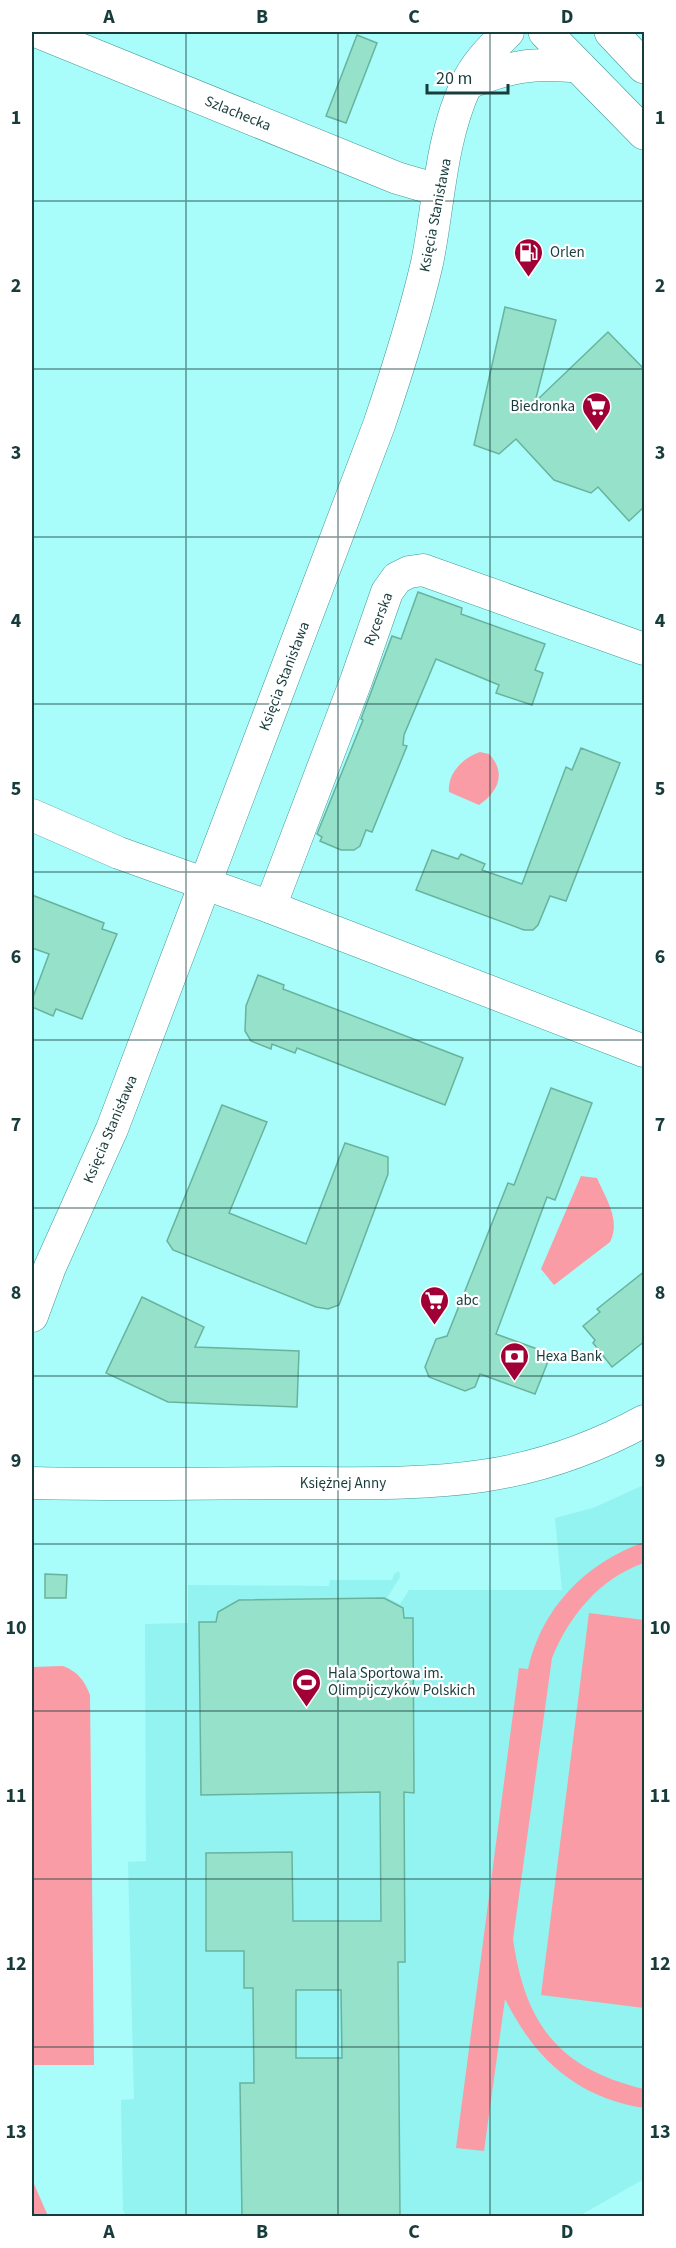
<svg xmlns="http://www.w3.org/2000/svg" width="676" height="2248" viewBox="0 0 676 2248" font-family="'Source Sans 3',sans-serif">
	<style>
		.built { fill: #92f3f0 }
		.green { fill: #fa9ca5 }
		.building { fill: #95e1ca; stroke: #68b39e; stroke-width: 1.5; fill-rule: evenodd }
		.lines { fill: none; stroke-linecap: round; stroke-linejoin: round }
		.street-casing { stroke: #439897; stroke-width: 33 }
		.secondary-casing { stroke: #439897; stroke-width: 34 }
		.street { stroke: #fff; stroke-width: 32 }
		.secondary { stroke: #fff; stroke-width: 33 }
		.grid { fill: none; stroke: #183c3b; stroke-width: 1.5; stroke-opacity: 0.55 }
		.labels { text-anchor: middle; stroke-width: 4.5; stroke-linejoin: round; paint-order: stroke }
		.street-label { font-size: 15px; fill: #183c3b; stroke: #fff }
		.poi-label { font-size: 15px; fill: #183c3b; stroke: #fff; text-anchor: start }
		.neatline { fill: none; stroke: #183c3b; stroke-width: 2 }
		.grid-label { font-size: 20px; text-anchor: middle; font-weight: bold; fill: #183c3b }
	</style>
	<rect width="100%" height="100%" fill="#a8fcfa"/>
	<path class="built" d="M 644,1485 L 644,2179 L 579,2216 L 126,2216 L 123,2210 L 121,2100 L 134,2099 L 128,1862 L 146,1861 L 145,1624 L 188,1623 L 188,1585 L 329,1586 L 330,1580 L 392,1580 L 394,1574 L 399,1571 L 400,1577 L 387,1598 L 400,1604 L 409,1590 L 562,1590 L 555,1518 L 593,1508 Z"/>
	<g class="green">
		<path d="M 480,752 L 489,754 C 507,773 498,792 479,805 L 449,792 C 447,773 464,757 480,752 Z"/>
		<path d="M 581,1176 L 597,1178 C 606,1199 621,1220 610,1242 L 554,1285 L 541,1269 Z"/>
		<path d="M 644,1542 L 644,1563 C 600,1578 569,1616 552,1658 L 513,1939 C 525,2024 559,2069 644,2089 L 644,2108 C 576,2097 535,2059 505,1999 L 484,2151 L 456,2148 L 519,1668 L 528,1669 C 542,1607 586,1563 644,1542 Z"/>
		<path d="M 589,1613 L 644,1620 L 644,2008 L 541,1995 Z"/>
		<path d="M 63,1666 C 78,1672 84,1680 90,1695 L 94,2065 L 32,2065 L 32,1667 Z"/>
		<path d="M 34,2184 L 48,2216 L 32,2216 L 32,2185 Z"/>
	</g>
	<g class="building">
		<path d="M 357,35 L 377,43 L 346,123 L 326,116 Z"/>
		<path d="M 505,307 L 556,320 L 535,402 L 608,332 L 645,370 L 645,506 L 629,521 L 598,487 L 591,493 L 554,480 L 516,439 L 499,454 L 474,445 Z"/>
		<path d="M 418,592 L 462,608 L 461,614 L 545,644 L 535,670 L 543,673 L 532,705 L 496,693 L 499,685 L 436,659 L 404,735 L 403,745 L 407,746 L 372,832 L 366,830 L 360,846 L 354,850 L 341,850 L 320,841 L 322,837 L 317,834 L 363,720 L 361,719 L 392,636 L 401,639 Z"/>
		<path d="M 581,748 L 620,763 L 566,901 L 550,896 L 538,925 L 533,930 L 524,930 L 416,890 L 432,850 L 458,859 L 461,854 L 485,864 L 482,870 L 522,884 L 566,767 L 572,770 Z"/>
		<path d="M 32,895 L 104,923 L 102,929 L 117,934 L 82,1019 L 56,1009 L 53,1016 L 32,1007 L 32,1000 L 49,954 L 32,948 Z"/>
		<path d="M 258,975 L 284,985 L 283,989 L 463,1058 L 445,1105 L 297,1048 L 295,1053 L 272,1044 L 271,1049 L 251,1041 L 245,1031 L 246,1006 Z"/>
		<path d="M 551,1088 L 592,1103 L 555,1200 L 547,1197 L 496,1334 L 551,1354 L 535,1394 L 480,1374 L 475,1387 L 465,1391 L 429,1377 L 425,1367 L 436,1339 L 447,1336 L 508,1183 L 514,1185 Z"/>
		<path d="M 222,1105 L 267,1122 L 229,1213 L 306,1244 L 345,1143 L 388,1157 L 388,1174 L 339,1305 L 328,1309 L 316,1307 L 173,1250 L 167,1241 Z"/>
		<path d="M 645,1271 L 645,1341 L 612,1367 L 593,1343 L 595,1340 L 583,1326 L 600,1312 L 597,1309 Z"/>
		<path d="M 142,1297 L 204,1327 L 195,1347 L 299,1351 L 297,1407 L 168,1402 L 106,1373 Z"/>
		<path d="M 45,1574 L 67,1575 L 66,1598 L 45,1598 Z"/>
		<path d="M 384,1598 L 403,1608 L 404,1618 L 413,1618 L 414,1793 L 404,1792 L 405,1962 L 398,1962 L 400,2217 L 242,2217 L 240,2083 L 254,2083 L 253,1988 L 244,1988 L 244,1951 L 206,1951 L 206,1853 L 292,1852 L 293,1921 L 381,1921 L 380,1792 L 201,1795 L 199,1622 L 216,1622 L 218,1612 L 239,1600 ZM 296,1990 L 341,1990 L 342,2058 L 296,2058 Z"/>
	</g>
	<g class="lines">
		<defs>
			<g id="street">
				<path d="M 38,32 L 397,178 L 438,190"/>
				<path d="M 466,84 C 510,66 533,62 580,67"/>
				<path d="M 644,649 L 423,570 L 409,572 L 397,578 L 387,592 L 356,681 L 270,907 L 644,1051"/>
				<path d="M 32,815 L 119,853 L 270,907"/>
				<path d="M 32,1316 L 50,1267 L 112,1129 L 379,425 C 397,372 414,319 427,263 C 439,205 440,141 466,85 C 475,64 492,48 508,32"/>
				<path d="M 32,1483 C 115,1485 198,1484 282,1483 C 421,1483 518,1490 644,1421"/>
			</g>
			<g id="secondary">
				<path d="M 545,32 L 644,133"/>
				<path d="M 611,32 L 644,67"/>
			</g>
		</defs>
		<use href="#street" class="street-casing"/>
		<use href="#secondary" class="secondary-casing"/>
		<use href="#street" class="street"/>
		<use href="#secondary" class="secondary"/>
	</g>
	<path class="grid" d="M 186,32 L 186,2216M 338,32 L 338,2216M 490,32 L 490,2216M 32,201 L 644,201M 32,369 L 644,369M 32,537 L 644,537M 32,704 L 644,704M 32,872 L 644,872M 32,1040 L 644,1040M 32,1208 L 644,1208M 32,1376 L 644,1376M 32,1544 L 644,1544M 32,1711 L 644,1711M 32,1879 L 644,1879M 32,2047 L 644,2047"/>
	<defs>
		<symbol id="fuel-pin" viewBox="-11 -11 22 30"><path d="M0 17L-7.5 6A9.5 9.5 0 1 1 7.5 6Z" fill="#a00036" stroke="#fff"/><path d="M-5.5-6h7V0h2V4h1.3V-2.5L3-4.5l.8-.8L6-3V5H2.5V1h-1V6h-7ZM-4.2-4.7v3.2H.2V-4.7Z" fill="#fff"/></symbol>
		<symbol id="supermarket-pin" viewBox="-11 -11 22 30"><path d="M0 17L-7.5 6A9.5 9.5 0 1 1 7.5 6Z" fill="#a00036" stroke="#fff"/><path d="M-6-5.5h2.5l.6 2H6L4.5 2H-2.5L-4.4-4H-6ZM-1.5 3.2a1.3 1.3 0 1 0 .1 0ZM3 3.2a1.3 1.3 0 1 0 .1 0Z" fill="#fff"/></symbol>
		<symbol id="bank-pin" viewBox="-11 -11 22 30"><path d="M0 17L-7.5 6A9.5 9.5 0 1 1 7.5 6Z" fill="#a00036" stroke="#fff"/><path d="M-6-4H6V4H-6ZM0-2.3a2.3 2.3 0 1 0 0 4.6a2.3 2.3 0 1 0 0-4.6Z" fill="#fff"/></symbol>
		<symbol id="stadium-pin" viewBox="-11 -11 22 30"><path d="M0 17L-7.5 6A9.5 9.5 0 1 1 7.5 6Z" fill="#a00036" stroke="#fff"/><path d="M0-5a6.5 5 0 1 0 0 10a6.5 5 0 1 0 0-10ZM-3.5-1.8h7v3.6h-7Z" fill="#fff"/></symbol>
	</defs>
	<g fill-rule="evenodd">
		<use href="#fuel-pin" x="512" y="236" width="33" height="45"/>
		<use href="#supermarket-pin" x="580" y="390" width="33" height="45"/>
		<use href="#supermarket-pin" x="418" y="1284" width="33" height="45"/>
		<use href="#bank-pin" x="498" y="1340" width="33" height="45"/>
		<use href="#stadium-pin" x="290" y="1666" width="33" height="45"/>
	</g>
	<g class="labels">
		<g class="street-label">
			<text transform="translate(238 113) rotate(22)" y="5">Szlachecka</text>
			<text transform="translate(435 215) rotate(-79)" y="5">Księcia Stanisława</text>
			<text transform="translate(378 619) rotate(-69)" y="5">Rycerska</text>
			<text transform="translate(284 676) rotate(-69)" y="5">Księcia Stanisława</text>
			<text transform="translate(110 1129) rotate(-67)" y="5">Księcia Stanisława</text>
			<text x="343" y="1488">Księżnej Anny</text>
		</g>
		<g class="poi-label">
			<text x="550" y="257">Orlen</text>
			<text x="575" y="411" text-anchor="end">Biedronka</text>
			<text x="456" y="1305">abc</text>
			<text x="536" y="1361">Hexa Bank</text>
			<text x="328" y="1678">Hala Sportowa im.<tspan x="328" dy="17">Olimpijczyków Polskich</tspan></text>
		</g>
	</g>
	<rect width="676" height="2248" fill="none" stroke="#ffffff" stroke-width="66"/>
	<path d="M427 84v9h81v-9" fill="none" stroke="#183c3b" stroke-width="3"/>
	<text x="436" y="84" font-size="18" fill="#183c3b" stroke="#ffffff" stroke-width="4.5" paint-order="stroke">20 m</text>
	<rect x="33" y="33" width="610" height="2182" class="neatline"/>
	<g class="grid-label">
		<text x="109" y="23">A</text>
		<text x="262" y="23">B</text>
		<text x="414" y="23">C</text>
		<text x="567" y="23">D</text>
		<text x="16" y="124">1</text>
		<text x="660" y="124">1</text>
		<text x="16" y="292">2</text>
		<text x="660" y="292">2</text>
		<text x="16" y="459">3</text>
		<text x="660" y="459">3</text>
		<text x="16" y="627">4</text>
		<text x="660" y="627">4</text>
		<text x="16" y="795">5</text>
		<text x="660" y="795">5</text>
		<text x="16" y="963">6</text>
		<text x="660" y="963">6</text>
		<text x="16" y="1131">7</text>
		<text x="660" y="1131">7</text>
		<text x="16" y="1299">8</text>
		<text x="660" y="1299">8</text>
		<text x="16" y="1467">9</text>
		<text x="660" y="1467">9</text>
		<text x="16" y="1634">10</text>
		<text x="660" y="1634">10</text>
		<text x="16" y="1802">11</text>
		<text x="660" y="1802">11</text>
		<text x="16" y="1970">12</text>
		<text x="660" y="1970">12</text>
		<text x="16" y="2138">13</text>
		<text x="660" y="2138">13</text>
		<text x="109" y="2238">A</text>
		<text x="262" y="2238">B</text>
		<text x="414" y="2238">C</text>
		<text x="567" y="2238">D</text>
	</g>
</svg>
